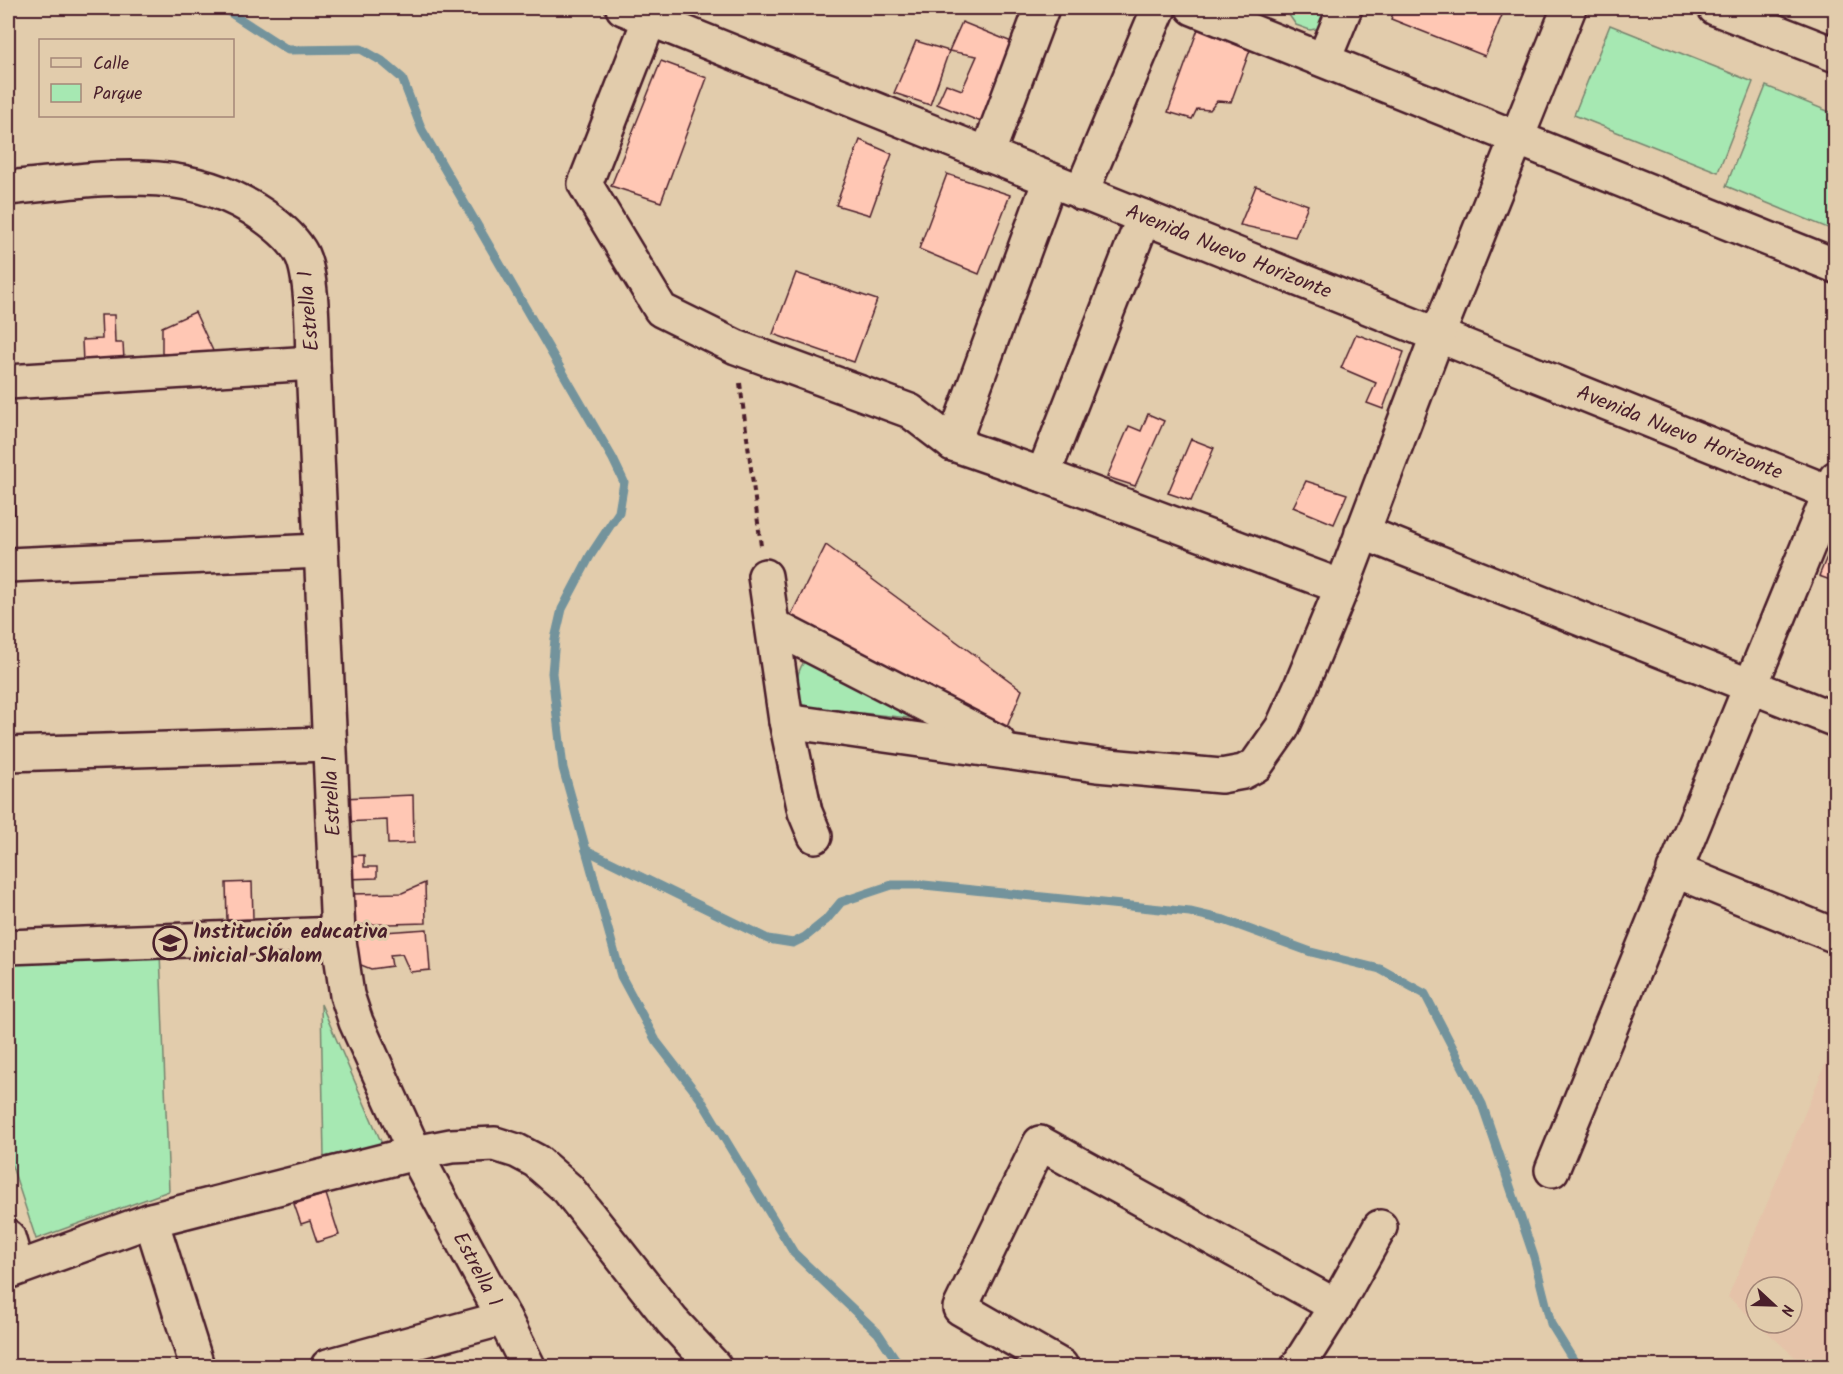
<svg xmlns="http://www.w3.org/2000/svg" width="1843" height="1374" viewBox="0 0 1843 1374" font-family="Kalam,sans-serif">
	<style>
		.built { fill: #e5c3a9 }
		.green { fill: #a6e8b2; stroke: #78846e; stroke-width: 1.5 }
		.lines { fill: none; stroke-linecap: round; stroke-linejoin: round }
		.stream { stroke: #73939c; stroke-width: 9 }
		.building { fill: #ffc7b4; stroke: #4a1f2b; stroke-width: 1.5 }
		.minor-casing { stroke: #4a1f2b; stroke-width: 38 }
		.path { stroke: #4a1f2b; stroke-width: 4; stroke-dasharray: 6 4.5; stroke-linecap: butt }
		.minor { stroke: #e2ccac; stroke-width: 33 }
		.labels { text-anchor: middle; stroke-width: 6; stroke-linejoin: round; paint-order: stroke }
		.street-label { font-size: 21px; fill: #4a1f2b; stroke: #e2ccac }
		.poi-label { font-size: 21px; font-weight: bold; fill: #4a1f2b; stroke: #e2ccac; text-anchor: start }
	</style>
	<rect width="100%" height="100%" fill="#e2ccac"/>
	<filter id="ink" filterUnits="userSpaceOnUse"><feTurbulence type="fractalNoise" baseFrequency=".0167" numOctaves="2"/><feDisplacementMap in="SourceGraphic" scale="12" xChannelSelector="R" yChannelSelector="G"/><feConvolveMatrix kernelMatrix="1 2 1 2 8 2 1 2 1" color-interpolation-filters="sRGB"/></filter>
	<g filter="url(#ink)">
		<path class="built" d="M 1835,1041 L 1835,1366 L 1805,1366 L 1757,1323 L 1792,1323 L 1792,1287 L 1756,1287 L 1756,1322 L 1728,1297 Z"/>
		<g class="green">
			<path d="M 1269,8 L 1334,8 L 1321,28 L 1310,30 L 1296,25 L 1289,15 Z"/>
			<path d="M 1610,25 L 1753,82 L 1718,172 L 1574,115 Z"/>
			<path d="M 1766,86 L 1835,114 L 1835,231 L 1726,186 Z"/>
			<path d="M 804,662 L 809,662 L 911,715 L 909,718 L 804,707 C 794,696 795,674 804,662 Z"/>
			<path d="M 160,952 L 169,1191 L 36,1239 L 8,1154 L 8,960 Z"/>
			<path d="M 321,1004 L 382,1144 L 324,1157 Z"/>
		</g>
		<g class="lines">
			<g class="stream">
				<path d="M 223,8 L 288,50 L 361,49 L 382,61 L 402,78 L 422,130 L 613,459 L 624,482 L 619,512 L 590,556 L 562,609 L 555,639 L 552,673 L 563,768 L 586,850 L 768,939 L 793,943 L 805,937 L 826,920 L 841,902 L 892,885 L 924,885 L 1190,912 L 1224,920 L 1311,952 L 1380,969 L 1425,994 L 1482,1104 L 1534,1257 L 1551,1324 L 1577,1366"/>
				<path d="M 586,850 L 621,976 L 656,1041 L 700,1098 L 794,1253 L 878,1333 L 900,1366"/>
			</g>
		</g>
		<g class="building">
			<path d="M 1395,8 L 1505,8 L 1485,56 L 1391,19 Z"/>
			<path d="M 962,22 L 1014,43 L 986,124 L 937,104 L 946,84 L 962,90 L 977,56 L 949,51 Z"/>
			<path d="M 1198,29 L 1250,50 L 1231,102 L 1217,101 L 1210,110 L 1197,109 L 1192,119 L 1168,112 Z"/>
			<path d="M 916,41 L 949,51 L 930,105 L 894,93 Z"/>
			<path d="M 661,61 L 707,78 L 661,202 L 611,186 Z"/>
			<path d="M 860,140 L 892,154 L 870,215 L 836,205 Z"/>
			<path d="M 947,174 L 1010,195 L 979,274 L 919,249 Z"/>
			<path d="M 1256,186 L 1308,205 L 1295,237 L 1240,225 Z"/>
			<path d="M 796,273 L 877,300 L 854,362 L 773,334 Z"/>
			<path d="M 195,312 L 214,353 L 162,354 L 162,327 Z"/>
			<path d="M 101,315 L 114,315 L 115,343 L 123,343 L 124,360 L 83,363 L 82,340 L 102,339 Z"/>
			<path d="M 1356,334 L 1404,352 L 1383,409 L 1367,403 L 1376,383 L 1341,368 Z"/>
			<path d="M 1148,414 L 1164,421 L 1135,486 L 1107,477 L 1129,426 L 1141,431 Z"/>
			<path d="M 1191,439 L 1214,448 L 1191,501 L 1168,493 Z"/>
			<path d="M 8,480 L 13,480 L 15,514 L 8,514 Z"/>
			<path d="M 1306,481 L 1347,494 L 1334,524 L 1293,507 Z"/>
			<path d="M 1836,535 L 1836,582 L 1819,576 Z"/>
			<path d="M 826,545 L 1022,690 L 1003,737 L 789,619 Z"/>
			<path d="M 413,795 L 414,843 L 388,844 L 387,820 L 343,822 L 342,798 Z"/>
			<path d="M 364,855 L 364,867 L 377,867 L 377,878 L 347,879 L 347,856 Z"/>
			<path d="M 252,882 L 253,919 L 227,920 L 226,883 Z"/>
			<path d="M 425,883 L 426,923 L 352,925 L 351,894 L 402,893 Z"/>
			<path d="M 427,929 L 430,970 L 410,972 L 402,954 L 390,955 L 392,966 L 371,969 L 356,963 L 355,934 Z"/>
			<path d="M 326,1194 L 339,1235 L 317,1242 L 310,1221 L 301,1224 L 294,1204 Z"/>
		</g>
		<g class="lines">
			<defs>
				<g id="minor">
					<path d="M 623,8 L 1836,495"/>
					<path d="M 654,8 L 585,184 L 661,310 L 736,347 L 910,411 L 953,444 L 1043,475 L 1342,587"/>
					<path d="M 1193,8 L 1836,266"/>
					<path d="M 1715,8 L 1836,55"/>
					<path d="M 1324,59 L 1345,8"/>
					<path d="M 987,155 L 1042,8"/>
					<path d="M 8,188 C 97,180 185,160 264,216 C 278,226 294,239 302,255 C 313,279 312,335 313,363 L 338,934 L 347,995 L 356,1022 L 415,1153 L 504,1318 L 528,1366"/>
					<path d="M 1081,193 L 1159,8"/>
					<path d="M 8,382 L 313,363"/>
					<path d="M 953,444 L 1050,180"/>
					<path d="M 1043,475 L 1144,217"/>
					<path d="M 1362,532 L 1836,720"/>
					<path d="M 8,565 L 320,551"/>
					<path d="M 765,576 L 786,721 L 805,812 L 815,836"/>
					<path d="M 773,626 L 998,742"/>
					<path d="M 786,721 L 1097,765 L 1221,776 L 1243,772 L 1256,765 L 1282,728 L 1301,686 L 1342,587 L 1438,334 L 1569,8"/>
					<path d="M 8,754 L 328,744"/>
					<path d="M 1674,870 L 1836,936"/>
					<path d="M 8,947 L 338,934"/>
					<path d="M 1552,1170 L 1836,478"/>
					<path d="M 151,1220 L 197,1366"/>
					<path d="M 8,1237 L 17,1268"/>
					<path d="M 8,1272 L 151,1220 L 415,1153 L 451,1146 L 495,1144 L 517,1151 L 536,1161 L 568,1189 L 672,1321 L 714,1366"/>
					<path d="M 328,1366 L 504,1318"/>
					<path d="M 1061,1366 L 960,1308 L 1040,1143 L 1336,1306"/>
					<path d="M 1298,1366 L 1336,1306 L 1380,1227"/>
				</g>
			</defs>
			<use href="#minor" class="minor-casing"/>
			<path class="path" d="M 740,383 L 761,546"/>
			<use href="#minor" class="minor"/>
		</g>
	</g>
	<defs>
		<symbol id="school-ring" viewBox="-11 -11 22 22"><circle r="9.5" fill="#e2ccac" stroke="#4a1f2b" stroke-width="1.5"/><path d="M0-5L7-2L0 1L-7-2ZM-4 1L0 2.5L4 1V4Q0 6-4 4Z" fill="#4a1f2b"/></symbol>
	</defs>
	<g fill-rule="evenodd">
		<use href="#school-ring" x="151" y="924" width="38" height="38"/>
	</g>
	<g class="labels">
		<g class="street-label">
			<text transform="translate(1229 251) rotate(22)" y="7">Avenida Nuevo Horizonte</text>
			<text transform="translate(308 311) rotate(-95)" y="7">Estrella 1</text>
			<text transform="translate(1680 432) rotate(22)" y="7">Avenida Nuevo Horizonte</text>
			<text transform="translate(331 796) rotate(-93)" y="7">Estrella 1</text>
			<text transform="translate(478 1269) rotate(62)" y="7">Estrella 1</text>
		</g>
		<g class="poi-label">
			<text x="193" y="938">Institución educativa<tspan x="193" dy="24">inicial Shalom</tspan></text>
		</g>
	</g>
	<rect width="1843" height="1374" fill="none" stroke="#e2ccac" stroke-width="30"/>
	<rect x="15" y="15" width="1813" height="1344" fill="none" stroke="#4a1f2b" stroke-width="2" filter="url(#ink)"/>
	<rect x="39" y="39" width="195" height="78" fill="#e2ccac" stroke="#a58778" stroke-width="1.5"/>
	<rect x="51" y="58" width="30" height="9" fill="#e2ccac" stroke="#a58778" stroke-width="1.5"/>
	<text x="93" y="69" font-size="18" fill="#4a1f2b">Calle</text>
	<rect x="51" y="84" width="30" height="18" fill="#a6e8b2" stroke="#a58778" stroke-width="1.5"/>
	<text x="93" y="99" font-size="18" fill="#4a1f2b">Parque</text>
	<g transform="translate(1774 1305) rotate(112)"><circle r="28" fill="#e2ccac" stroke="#a58778" stroke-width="1.5"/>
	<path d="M0-4.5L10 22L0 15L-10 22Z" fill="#4a1f2b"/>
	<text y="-9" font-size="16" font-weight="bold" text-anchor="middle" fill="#4a1f2b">N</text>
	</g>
</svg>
